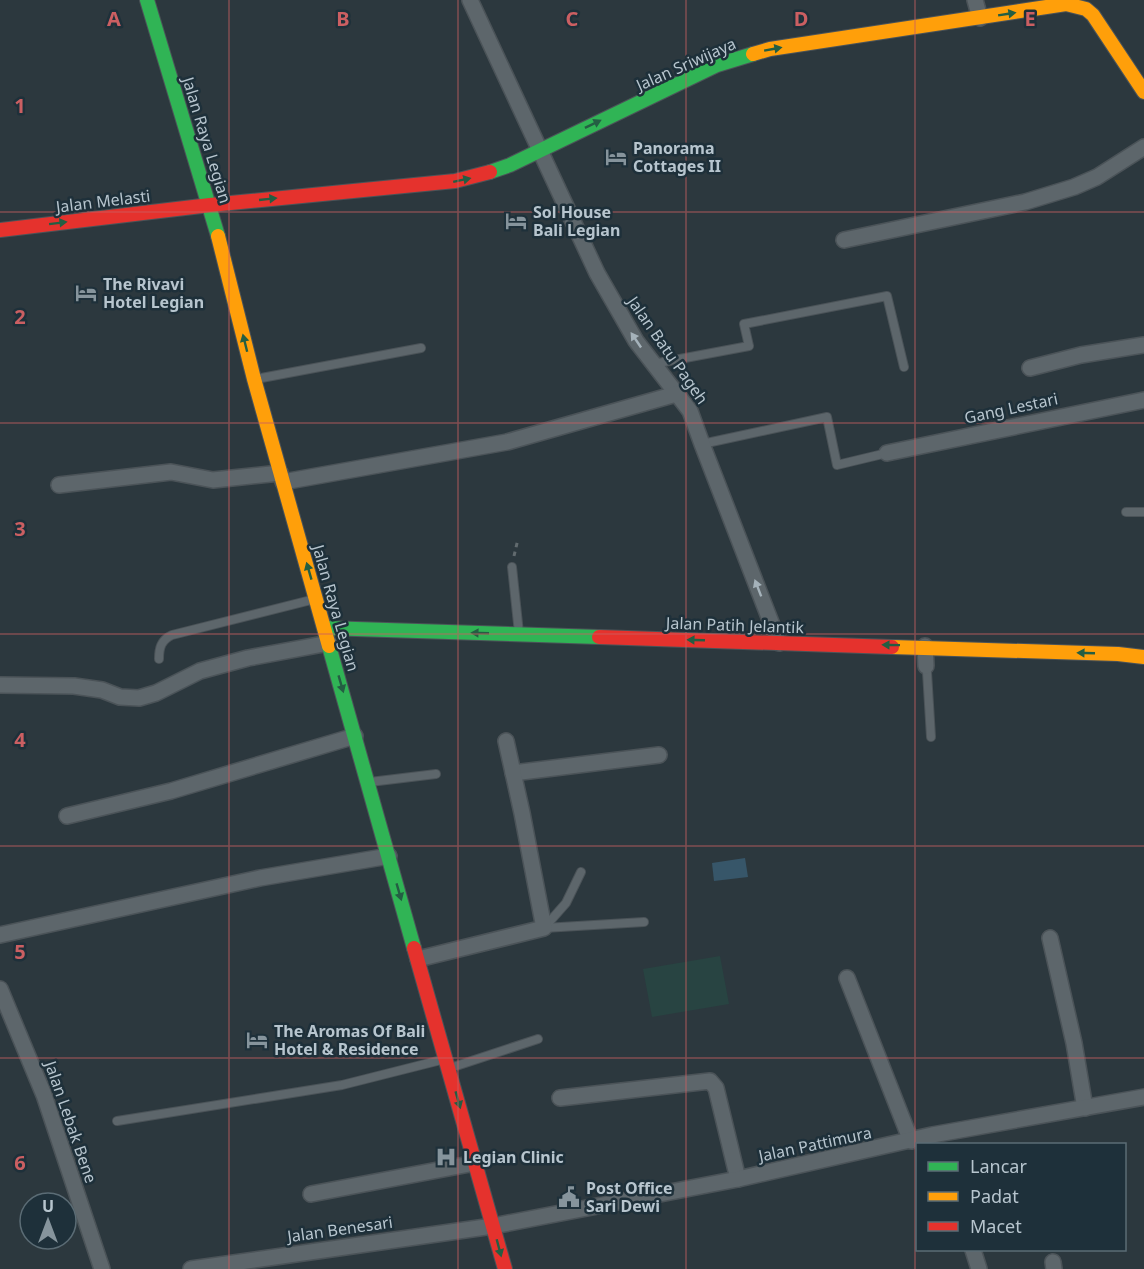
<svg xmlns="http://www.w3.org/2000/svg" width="1144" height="1269" viewBox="0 0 1144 1269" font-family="'Noto Sans',sans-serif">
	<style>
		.green { fill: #284442 }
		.water { fill: #375669 }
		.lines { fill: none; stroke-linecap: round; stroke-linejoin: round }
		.lane-casing { stroke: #4b5358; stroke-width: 10 }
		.street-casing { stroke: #4b5358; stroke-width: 18 }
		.fast-casing { stroke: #4b5358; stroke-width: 16 }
		.slow-casing { stroke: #4b5358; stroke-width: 16 }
		.jam-casing { stroke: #4b5358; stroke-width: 16 }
		.path { stroke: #616a6e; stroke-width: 3; stroke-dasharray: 4.5 4.5; stroke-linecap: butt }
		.lane { stroke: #5d666b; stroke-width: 8 }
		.street { stroke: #5d666b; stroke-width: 15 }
		.fast { stroke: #30b455; stroke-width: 14 }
		.slow { stroke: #ff9f0a; stroke-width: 14 }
		.jam { stroke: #e5322d; stroke-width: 14 }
		.oneway { fill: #245e43 }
		.oneway2 { fill: #a5b2ba }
		.grid { fill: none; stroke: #cb5f62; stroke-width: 1.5; stroke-opacity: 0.55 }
		.labels { text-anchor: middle; stroke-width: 5; stroke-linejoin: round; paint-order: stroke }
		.street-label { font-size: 16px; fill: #b7c5ce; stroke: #1e303a }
		.poi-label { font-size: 16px; font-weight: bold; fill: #b7c5ce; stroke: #1e303a; text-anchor: start }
		.grid-label { font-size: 20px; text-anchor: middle; font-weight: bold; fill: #cb5f62; stroke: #1e303a; stroke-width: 5; stroke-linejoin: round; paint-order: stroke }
	</style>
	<rect width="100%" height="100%" fill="#2c383e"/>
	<path class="green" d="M 720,956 L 729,1004 L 652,1017 L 643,969 Z"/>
	<path class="water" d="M 745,858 L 748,877 L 714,881 L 712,863 Z"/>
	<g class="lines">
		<defs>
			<g id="lane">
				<path d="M 653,364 L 749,346 L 744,324 L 887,296 L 904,367"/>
				<path d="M 256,379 L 421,348"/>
				<path d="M 702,444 L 827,417 L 837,465 L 887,453"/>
				<path d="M 1126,512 L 1144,512"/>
				<path d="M 512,567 L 519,633"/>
				<path d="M 159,659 C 159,648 161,640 172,635 L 315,599"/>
				<path d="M 927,672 L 931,737"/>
				<path d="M 370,782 L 436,774"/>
				<path d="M 544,928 L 644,922"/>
				<path d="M 544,928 L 566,903 L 581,872"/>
				<path d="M 450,1068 L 538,1039"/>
				<path d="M 117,1121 L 342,1085 L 445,1059"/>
			</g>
			<g id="street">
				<path d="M 470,0 L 597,273 L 636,341 L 690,411 L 702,444 L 779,643"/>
				<path d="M 975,0 L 980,18"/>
				<path d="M 844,240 L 1025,202 L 1074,187 L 1097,177 L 1144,147"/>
				<path d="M 1030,368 L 1081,355 L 1144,345"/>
				<path d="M 887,453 L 1144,400"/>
				<path d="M 283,482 L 507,442 L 676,394"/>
				<path d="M 59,485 L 171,472 L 213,480 L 280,473"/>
				<path d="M 925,646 L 926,666"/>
				<path d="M 0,685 L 74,686 L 102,690 L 120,697 L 139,698 L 156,693 L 200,671 L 248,658 L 329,643"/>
				<path d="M 513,773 L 659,755"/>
				<path d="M 67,816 L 171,791 L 355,736"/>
				<path d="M 0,935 L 260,878 L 389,856"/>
				<path d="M 1050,938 L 1074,1043 L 1085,1108"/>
				<path d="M 418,959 L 544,928 L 522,813 L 506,741"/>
				<path d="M 847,978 L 911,1141"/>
				<path d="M 0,989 L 44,1095 L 102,1269"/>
				<path d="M 560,1098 L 710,1081 L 716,1088 L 738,1179"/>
				<path d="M 311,1194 L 475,1163"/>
				<path d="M 973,1250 L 979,1269"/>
				<path d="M 1053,1262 L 1054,1269"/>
				<path d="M 191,1269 L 493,1226 L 738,1179 L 932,1135 L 1144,1097"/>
			</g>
			<g id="fast">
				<path d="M 147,0 L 218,236"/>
				<path d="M 490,172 L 510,165 L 717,65 L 753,54"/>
				<path d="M 325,628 L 599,637"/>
				<path d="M 329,646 L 414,948"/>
			</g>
			<g id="slow">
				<path d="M 753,54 L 770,49 L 1066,4 L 1086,9 L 1093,15 L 1144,92"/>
				<path d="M 218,236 L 254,379 L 329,646"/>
				<path d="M 892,647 L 1118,654 L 1144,657"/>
			</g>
			<g id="jam">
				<path d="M 0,230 L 210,205 L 455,181 L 490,172"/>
				<path d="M 599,637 L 892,647"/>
				<path d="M 414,948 L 505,1269"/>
			</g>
		</defs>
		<use href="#lane" class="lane-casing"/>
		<use href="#street" class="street-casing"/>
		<use href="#fast" class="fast-casing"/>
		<use href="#slow" class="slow-casing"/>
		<use href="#jam" class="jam-casing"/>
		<path class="path" d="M 514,556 L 518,539"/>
		<use href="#lane" class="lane"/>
		<use href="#street" class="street"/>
		<use href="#fast" class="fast"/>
		<use href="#slow" class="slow"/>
		<use href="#jam" class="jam"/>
	</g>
	<defs><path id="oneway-solid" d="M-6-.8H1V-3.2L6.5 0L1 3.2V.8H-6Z" transform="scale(1.5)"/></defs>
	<g class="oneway">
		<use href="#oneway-solid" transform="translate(1007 14) rotate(-9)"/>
		<use href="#oneway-solid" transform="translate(773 49) rotate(-10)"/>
		<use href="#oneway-solid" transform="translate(593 124) rotate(-26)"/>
		<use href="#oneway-solid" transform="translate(462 180) rotate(-12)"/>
		<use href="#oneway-solid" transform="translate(268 199) rotate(-6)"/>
		<use href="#oneway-solid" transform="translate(58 223) rotate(-7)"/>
		<use href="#oneway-solid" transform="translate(245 343) rotate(-104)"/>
		<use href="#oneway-solid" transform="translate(309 571) rotate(-106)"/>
		<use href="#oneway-solid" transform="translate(480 633) rotate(-178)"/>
		<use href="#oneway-solid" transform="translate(696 640) rotate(-178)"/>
		<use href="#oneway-solid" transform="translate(891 645) rotate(-179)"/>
		<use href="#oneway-solid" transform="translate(1086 653) rotate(-178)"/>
		<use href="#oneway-solid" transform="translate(341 684) rotate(74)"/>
		<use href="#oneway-solid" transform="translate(399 892) rotate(74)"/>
		<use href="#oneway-solid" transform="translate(458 1100) rotate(74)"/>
		<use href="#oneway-solid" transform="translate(499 1248) rotate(75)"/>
	</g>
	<g class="oneway2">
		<use href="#oneway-solid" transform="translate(636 340) rotate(-124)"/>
		<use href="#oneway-solid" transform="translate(758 588) rotate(-111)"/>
	</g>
	<path class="grid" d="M 229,0 L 229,1269M 458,0 L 458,1269M 686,0 L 686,1269M 915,0 L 915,1269M 0,212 L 1144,212M 0,423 L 1144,423M 0,634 L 1144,634M 0,846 L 1144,846M 0,1058 L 1144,1058"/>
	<defs>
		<symbol id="hotel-bare" viewBox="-9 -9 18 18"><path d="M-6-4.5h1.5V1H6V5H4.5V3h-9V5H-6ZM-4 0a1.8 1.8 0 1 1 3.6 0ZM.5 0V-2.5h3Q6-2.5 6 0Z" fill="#86949c" stroke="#1e303a" stroke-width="2.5" paint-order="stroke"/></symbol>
		<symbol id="hospital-bare" viewBox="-9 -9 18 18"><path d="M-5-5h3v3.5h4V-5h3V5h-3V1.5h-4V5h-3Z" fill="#86949c" stroke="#1e303a" stroke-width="2.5" paint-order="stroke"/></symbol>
		<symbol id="civic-bare" viewBox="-9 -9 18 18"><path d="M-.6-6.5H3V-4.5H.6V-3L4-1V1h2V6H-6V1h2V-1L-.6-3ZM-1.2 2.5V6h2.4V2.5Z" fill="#86949c" stroke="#1e303a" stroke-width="2.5" paint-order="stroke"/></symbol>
	</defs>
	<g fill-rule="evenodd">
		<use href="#hotel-bare" x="601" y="142" width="30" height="30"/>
		<use href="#hotel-bare" x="501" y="206" width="30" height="30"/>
		<use href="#hotel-bare" x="71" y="278" width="30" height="30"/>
		<use href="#hotel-bare" x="242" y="1025" width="30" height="30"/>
		<use href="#hospital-bare" x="431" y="1142" width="30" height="30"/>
		<use href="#civic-bare" x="554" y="1182" width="30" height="30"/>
	</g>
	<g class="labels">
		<g class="street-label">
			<text transform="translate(686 64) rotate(-24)" y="6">Jalan Sriwijaya</text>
			<text transform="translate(207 140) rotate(73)" y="6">Jalan Raya Legian</text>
			<text transform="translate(103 201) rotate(-7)" y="6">Jalan Melasti</text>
			<text transform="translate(668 350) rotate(55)" y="6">Jalan Batu Pageh</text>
			<text transform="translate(1011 408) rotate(-12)" y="6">Gang Lestari</text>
			<text transform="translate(336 608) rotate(74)" y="6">Jalan Raya Legian</text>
			<text transform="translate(735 625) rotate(2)" y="6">Jalan Patih Jelantik</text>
			<text transform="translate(71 1122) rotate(71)" y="6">Jalan Lebak Bene</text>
			<text transform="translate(815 1144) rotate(-12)" y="6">Jalan Pattimura</text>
			<text transform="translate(340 1229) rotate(-8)" y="6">Jalan Benesari</text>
		</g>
		<g class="poi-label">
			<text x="633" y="154">Panorama<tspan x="633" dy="18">Cottages II</tspan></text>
			<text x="533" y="218">Sol House<tspan x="533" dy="18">Bali Legian</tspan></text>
			<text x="103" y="290">The Rivavi<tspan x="103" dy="18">Hotel Legian</tspan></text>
			<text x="274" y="1037">The Aromas Of Bali<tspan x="274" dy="18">Hotel &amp; Residence</tspan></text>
			<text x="463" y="1163">Legian Clinic</text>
			<text x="586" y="1194">Post Office<tspan x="586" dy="18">Sari Dewi</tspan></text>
		</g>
	</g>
	<g class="grid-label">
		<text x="114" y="26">A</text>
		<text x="343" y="26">B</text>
		<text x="572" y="26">C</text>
		<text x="801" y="26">D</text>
		<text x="1030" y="26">E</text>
		<text x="20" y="113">1</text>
		<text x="20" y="324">2</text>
		<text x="20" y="536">3</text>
		<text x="20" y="747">4</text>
		<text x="20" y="959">5</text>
		<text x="20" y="1170">6</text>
	</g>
	<rect x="916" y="1143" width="210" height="108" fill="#1e303a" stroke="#5b6c75" stroke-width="1.5"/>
	<rect x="928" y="1162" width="30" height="9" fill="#30b455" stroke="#5b6c75" stroke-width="1.5"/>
	<text x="970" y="1173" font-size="18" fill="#b7c5ce">Lancar</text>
	<rect x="928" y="1192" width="30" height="9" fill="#ff9f0a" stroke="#5b6c75" stroke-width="1.5"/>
	<text x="970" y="1203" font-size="18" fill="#b7c5ce">Padat</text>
	<rect x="928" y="1222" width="30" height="9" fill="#e5322d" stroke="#5b6c75" stroke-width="1.5"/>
	<text x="970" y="1233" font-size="18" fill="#b7c5ce">Macet</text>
	<g transform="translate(48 1221)"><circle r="28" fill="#1e303a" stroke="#5b6c75" stroke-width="1.5"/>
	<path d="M0-4.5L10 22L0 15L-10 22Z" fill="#86949c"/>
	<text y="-9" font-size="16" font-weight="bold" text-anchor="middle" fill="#b7c5ce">U</text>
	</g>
</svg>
